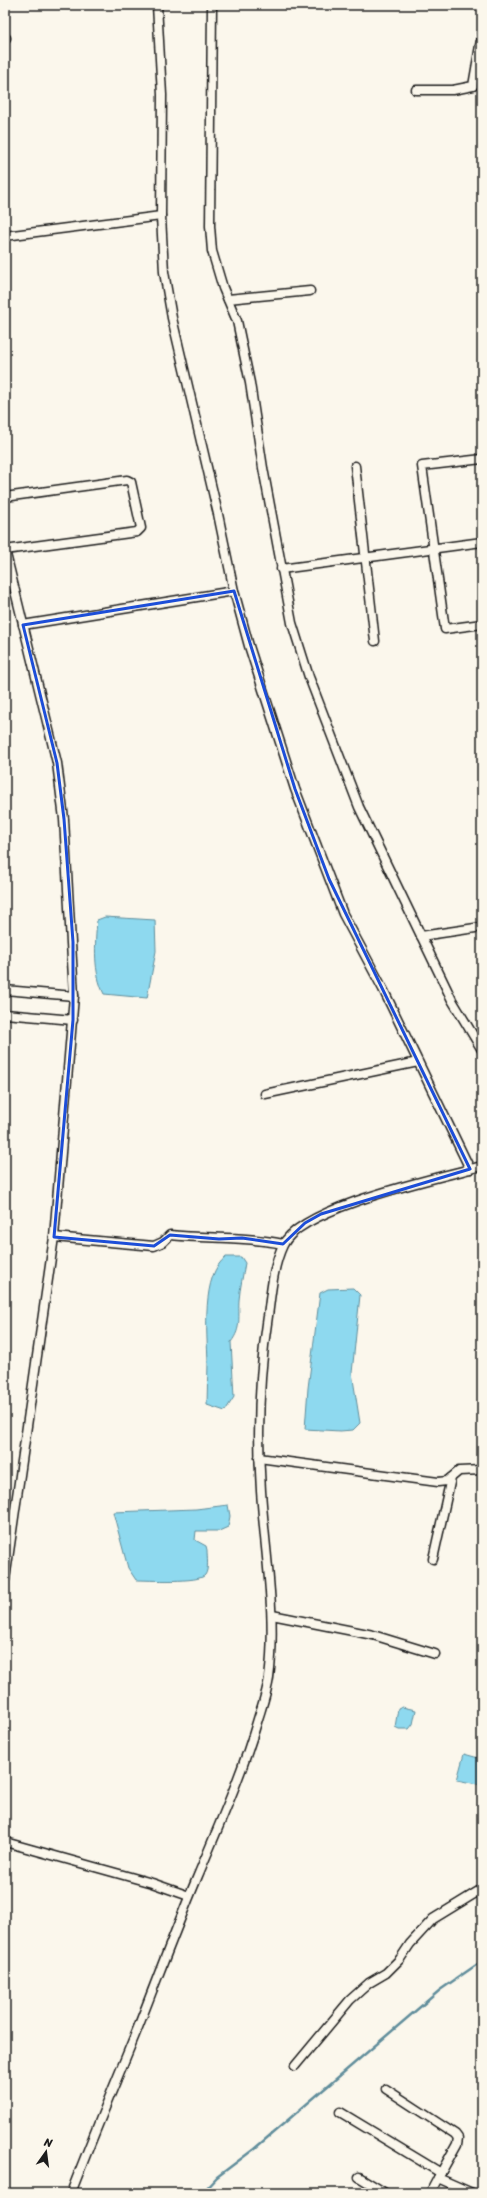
<svg xmlns="http://www.w3.org/2000/svg" width="487" height="2198" viewBox="0 0 487 2198" font-family="Sriracha,sans-serif">
	<style>
		.water { fill: #8ed9ef; stroke: #608d9b }
		.lines { fill: none; stroke-linecap: round; stroke-linejoin: round }
		.stream { stroke: #608d9b; stroke-width: 2.5 }
		.minor-casing { stroke: #1c1c1c; stroke-width: 11 }
		.minor { stroke: #fbf7ec; stroke-width: 8 }
		.marked { fill: none; stroke: #1d4ed8; stroke-width: 3; stroke-linejoin: round }
	</style>
	<rect width="100%" height="100%" fill="#fbf7ec"/>
	<filter id="ink" filterUnits="userSpaceOnUse"><feTurbulence type="fractalNoise" baseFrequency=".025" numOctaves="2"/><feDisplacementMap in="SourceGraphic" scale="8" xChannelSelector="R" yChannelSelector="G"/><feConvolveMatrix kernelMatrix="1 2 1 2 8 2 1 2 1" color-interpolation-filters="sRGB"/></filter>
	<g filter="url(#ink)">
		<g class="water">
			<path d="M 105,917 L 155,920 L 156,951 L 147,998 L 104,994 C 93,972 95,945 97,920 Z"/>
			<path d="M 226,1257 L 241,1257 L 245,1263 C 243,1275 240,1288 239,1300 C 238,1316 242,1328 231,1342 L 234,1397 L 225,1411 L 207,1405 C 207,1391 208,1376 208,1362 C 207,1333 201,1275 226,1257 Z"/>
			<path d="M 353,1288 L 360,1295 L 352,1373 L 360,1423 L 353,1430 L 340,1431 L 305,1429 L 308,1388 L 320,1293 L 328,1289 Z"/>
			<path d="M 228,1505 L 230,1516 L 228,1527 L 219,1531 L 196,1531 L 195,1540 L 206,1546 L 207,1550 C 207,1557 209,1570 205,1575 C 200,1583 147,1580 136,1580 L 128,1568 L 113,1512 L 196,1509 Z"/>
			<path d="M 402,1707 L 416,1710 L 413,1724 L 409,1729 L 399,1729 L 395,1727 L 398,1709 Z"/>
			<path d="M 464,1754 L 482,1759 L 482,1785 L 457,1780 Z"/>
		</g>
		<g class="lines">
			<path class="stream" d="M 202,2193 L 217,2177 L 254,2149 L 440,1990 L 482,1961"/>
			<defs>
				<g id="minor">
					<path d="M 157,5 L 162,95 L 161,216 L 164,272 L 172,318 L 218,514 L 234,591 L 249,646 L 295,789 L 343,914 L 383,989 L 470,1169"/>
					<path d="M 212,5 L 210,226 L 212,251 L 223,288 L 237,321 L 250,383 L 263,468 L 292,623 L 309,677 L 359,807 L 452,1000 L 482,1050"/>
					<path d="M 5,38 L 6,38"/>
					<path d="M 416,90 L 453,90 L 473,86 L 482,34"/>
					<path d="M 5,236 L 161,216"/>
					<path d="M 228,299 L 310,291"/>
					<path d="M 482,459 L 422,466 L 445,629 L 482,624"/>
					<path d="M 355,466 L 375,641"/>
					<path d="M 5,497 L 127,480 L 131,482 L 141,528 L 137,532 L 5,550"/>
					<path d="M 5,550 L 57,763 L 64,819 L 74,996 L 54,1237 L 5,1580"/>
					<path d="M 281,569 L 482,542"/>
					<path d="M 23,625 L 234,591"/>
					<path d="M 421,936 L 482,927"/>
					<path d="M 5,990 L 74,996"/>
					<path d="M 5,1014 L 73,1020"/>
					<path d="M 265,1094 L 418,1062"/>
					<path d="M 54,1237 L 154,1246 L 163,1242 L 170,1235 C 208,1239 246,1236 283,1244"/>
					<path d="M 259,1458 L 438,1482 L 447,1481 L 459,1471 L 482,1470"/>
					<path d="M 433,1559 L 451,1478"/>
					<path d="M 272,1615 L 373,1635 L 435,1654"/>
					<path d="M 5,1842 L 152,1883 L 189,1896"/>
					<path d="M 295,2066 L 350,2000 L 369,1983 L 386,1973 L 400,1959 L 410,1944 L 433,1919 L 482,1889"/>
					<path d="M 386,2089 L 455,2134 L 458,2138 L 457,2144 L 438,2178 L 472,2193"/>
					<path d="M 340,2112 L 441,2173"/>
					<path d="M 359,2177 L 385,2193"/>
					<path d="M 71,2193 C 92,2138 115,2084 137,2030 C 157,1979 176,1928 197,1878 C 219,1825 242,1774 258,1719 C 262,1706 267,1692 269,1678 C 277,1615 265,1554 261,1491 C 257,1432 259,1374 268,1316 C 271,1293 273,1266 283,1245 C 300,1207 441,1177 482,1166"/>
					<path d="M 430,2193 L 438,2178"/>
				</g>
			</defs>
			<use href="#minor" class="minor-casing"/>
			<use href="#minor" class="minor"/>
		</g>
	</g>
	<path class="marked" d="M 234,591 L 295,789 L 329,879 L 470,1169 L 321,1214 L 305,1223 L 283,1244 L 242,1238 L 219,1239 L 170,1235 L 154,1246 L 54,1237 L 73,1020 L 73,942 L 64,819 L 57,763 L 23,625 Z"/>
	<rect width="487" height="2198" fill="none" stroke="#fbf7ec" stroke-width="20"/>
	<rect x="10" y="10" width="467" height="2178" fill="none" stroke="#1c1c1c" stroke-width="1.5" filter="url(#ink)"/>
	<g transform="translate(46 2152) rotate(14)" stroke="#fbf7ec" stroke-width="3" paint-order="stroke">
	<path d="M0-3L7 15L0 10L-7 15Z" fill="#1c1c1c"/>
	<text y="-6" font-size="11" font-weight="bold" text-anchor="middle" fill="#1c1c1c">N</text>
	</g>
</svg>
